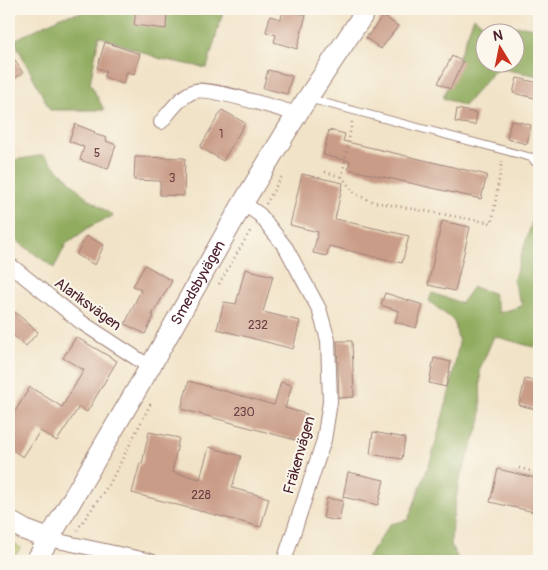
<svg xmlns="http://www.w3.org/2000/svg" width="548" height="570" viewBox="0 0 548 570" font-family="Pangolin,sans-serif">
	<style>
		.green { fill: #b5c76a; stroke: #80734a }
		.forest { fill: #90ac5e; stroke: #6d6644; fill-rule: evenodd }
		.building { fill: #c99c87 }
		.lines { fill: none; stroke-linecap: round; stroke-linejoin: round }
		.lane-casing { stroke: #9e8179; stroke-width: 9 }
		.street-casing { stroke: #9e8179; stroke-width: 16 }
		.secondary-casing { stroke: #9e8179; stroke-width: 22 }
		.path { stroke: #9e8179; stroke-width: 2.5; stroke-dasharray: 1 4; stroke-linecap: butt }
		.lane { stroke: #fff; stroke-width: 7 }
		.street { stroke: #fff; stroke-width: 14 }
		.secondary { stroke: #fff; stroke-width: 20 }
		.labels { text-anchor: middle; stroke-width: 4; stroke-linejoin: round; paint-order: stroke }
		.number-label { font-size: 12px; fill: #6a3e42 }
		.street-label { font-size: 15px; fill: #4a1f2b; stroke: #fbf7ec }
	</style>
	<rect width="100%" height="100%" fill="#fbf7ec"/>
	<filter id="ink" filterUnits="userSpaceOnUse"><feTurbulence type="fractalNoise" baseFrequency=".02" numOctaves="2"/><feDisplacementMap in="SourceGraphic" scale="10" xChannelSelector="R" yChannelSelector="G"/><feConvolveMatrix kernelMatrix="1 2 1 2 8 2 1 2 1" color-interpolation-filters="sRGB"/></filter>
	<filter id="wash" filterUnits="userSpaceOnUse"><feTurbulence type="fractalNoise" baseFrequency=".0096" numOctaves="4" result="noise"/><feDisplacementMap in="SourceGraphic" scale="20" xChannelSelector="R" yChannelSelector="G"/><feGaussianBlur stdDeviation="1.12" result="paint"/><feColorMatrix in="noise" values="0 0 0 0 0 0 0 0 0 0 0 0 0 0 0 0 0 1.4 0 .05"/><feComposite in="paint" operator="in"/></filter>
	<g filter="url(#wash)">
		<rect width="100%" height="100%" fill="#f1e3c7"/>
		<path class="green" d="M 9,539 L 20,548 L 12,561 L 9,561 Z"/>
		<g class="forest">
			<path d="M 102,9 L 208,9 L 223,11 L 207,68 L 161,59 L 99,36 L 90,83 L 104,110 L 50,110 L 14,40 L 63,16 Z"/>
			<path d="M 474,17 L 487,28 L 523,26 L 539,29 L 539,76 L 497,68 L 464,106 L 443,98 ZM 486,32 L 516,32 L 516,62 L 486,62 Z"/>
			<path d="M 44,155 L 84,195 L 113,216 L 91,226 L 66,244 L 54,268 L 9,235 L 9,161 Z"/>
			<path d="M 539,200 L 539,344 L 533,347 L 494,336 L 480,369 L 481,420 L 459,482 L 452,523 L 451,545 L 459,561 L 365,561 L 390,524 L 408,520 L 432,456 L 450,389 L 459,343 L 454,321 L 429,301 L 432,293 L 461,303 L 473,287 L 493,293 L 499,313 L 522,306 L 513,281 Z"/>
		</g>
		<g id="blocks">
			<g class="building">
				<path d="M 283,9 L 306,15 L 297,49 L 274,42 L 276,35 L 266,32 L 270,16 L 281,19 Z"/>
				<path d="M 136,10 L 167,13 L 166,29 L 134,25 Z"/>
				<path d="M 383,16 L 398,26 L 381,49 L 366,38 Z"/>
				<path d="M 105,42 L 140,54 L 134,74 L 127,72 L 123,84 L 104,77 L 106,71 L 97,68 Z"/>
				<path d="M 9,51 L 23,73 L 9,82 Z"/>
				<path d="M 452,56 L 463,62 L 450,89 L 438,83 Z"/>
				<path d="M 268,70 L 292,76 L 287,94 L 263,88 Z"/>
				<path d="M 517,78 L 539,83 L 539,99 L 513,93 Z"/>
				<path d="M 457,109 L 477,113 L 475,125 L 455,122 Z"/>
				<path d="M 222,110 L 245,123 L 223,161 L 200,147 Z"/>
				<path d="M 511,120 L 531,125 L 527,144 L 507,139 Z"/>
				<path d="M 75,124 L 95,132 L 94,134 L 107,138 L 106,141 L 116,145 L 108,169 L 80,160 L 84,147 L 69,141 Z"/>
				<path d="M 329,130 L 345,134 L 343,141 L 487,175 L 481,199 L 348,169 L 350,161 L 323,155 Z"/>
				<path d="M 135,157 L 185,158 L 184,196 L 160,195 L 160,181 L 134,180 Z"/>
				<path d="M 302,174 L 343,183 L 335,219 L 409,236 L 402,263 L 329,246 L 327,256 L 313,253 L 318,232 L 290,225 Z"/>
				<path d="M 442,221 L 470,227 L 455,291 L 428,285 Z"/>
				<path d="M 86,236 L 104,245 L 95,265 L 76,255 Z"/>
				<path d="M 145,265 L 172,281 L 152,315 L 154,316 L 145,334 L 125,324 L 141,290 L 133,286 Z"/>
				<path d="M 245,269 L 273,276 L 263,312 L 300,321 L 293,349 L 217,329 L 224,302 L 236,304 Z"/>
				<path d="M 385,293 L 423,305 L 416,328 L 395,322 L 399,311 L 381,305 Z"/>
				<path d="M 9,307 L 38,332 L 26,346 L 9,332 Z"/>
				<path d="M 76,337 L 117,361 L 87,412 L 79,407 L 57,441 L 40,431 L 23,457 L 9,448 L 9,421 L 30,387 L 62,407 L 84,370 L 63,358 Z"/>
				<path d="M 337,341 L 352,341 L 354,397 L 339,398 Z"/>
				<path d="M 434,358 L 451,362 L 446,387 L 429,383 Z"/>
				<path d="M 525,379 L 539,382 L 539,410 L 519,405 Z"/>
				<path d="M 189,381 L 274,405 L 281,382 L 292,385 L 285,408 L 307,414 L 299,441 L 181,409 Z"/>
				<path d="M 149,432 L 179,438 L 172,472 L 200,479 L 209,447 L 241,456 L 232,488 L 269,498 L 261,527 L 132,493 L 140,463 L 142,464 Z"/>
				<path d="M 373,432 L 405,438 L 402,459 L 370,454 Z"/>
				<path d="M 498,469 L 539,479 L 539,513 L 490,502 Z"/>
				<path d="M 348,472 L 384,480 L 378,505 L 343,497 Z"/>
				<path d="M 327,498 L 343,501 L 339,521 L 323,518 Z"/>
			</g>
		</g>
	</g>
	<g filter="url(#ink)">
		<use href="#blocks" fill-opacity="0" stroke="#9e8179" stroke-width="1"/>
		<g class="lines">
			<defs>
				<path id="lane" d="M 310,99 L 537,159"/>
				<g id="street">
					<path d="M 161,122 C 170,112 181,95 195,91 C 209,87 280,109 297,114"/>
					<path d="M 537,159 L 539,159"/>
					<path d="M 243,203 L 260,215 L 286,248 L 319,309 L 328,340 L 330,402 L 324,440 L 284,561"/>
					<path d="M 9,264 L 81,322 L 150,367"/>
					<path d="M 49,539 L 151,561"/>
				</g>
				<g id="secondary">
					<path d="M 9,521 L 25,530 L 49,539"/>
					<path id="s1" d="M 36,561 L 150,367 L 243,203 L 297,114 L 367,9"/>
				</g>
			</defs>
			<use href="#lane" class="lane-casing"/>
			<use href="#street" class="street-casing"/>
			<use href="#secondary" class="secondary-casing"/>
			<g class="path">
				<path d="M 352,122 L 342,177 L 355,194 L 374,202 L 492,223 L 502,161"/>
				<path d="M 325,172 L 342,177"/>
				<path d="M 266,204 L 283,174"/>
				<path d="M 219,284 L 252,228"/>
				<path d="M 519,468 L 539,473"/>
				<path d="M 77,530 L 110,483 L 151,403"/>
			</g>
			<use href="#lane" class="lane"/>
			<use href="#street" class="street"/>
			<use href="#secondary" class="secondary"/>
		</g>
	</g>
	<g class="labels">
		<g class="number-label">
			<text x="221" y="138">1</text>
			<text x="97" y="157">5</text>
			<text x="172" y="182">3</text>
			<text x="258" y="329">232</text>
			<text x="244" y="416">230</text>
			<text x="201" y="499">228</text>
		</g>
		<g class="street-label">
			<text dy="5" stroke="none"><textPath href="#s1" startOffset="322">Smedsbyvägen</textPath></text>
			<text transform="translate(88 304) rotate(36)" y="5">Alariksvägen</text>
			<text transform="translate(299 455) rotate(-74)" y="5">Fräkenvägen</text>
		</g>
	</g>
	<rect width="548" height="570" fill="none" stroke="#fbf7ec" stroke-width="30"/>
	<g transform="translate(500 48) rotate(350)"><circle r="24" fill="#fbf7ec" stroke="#b4a19f"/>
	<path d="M0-4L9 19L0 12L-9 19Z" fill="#c8321e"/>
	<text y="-8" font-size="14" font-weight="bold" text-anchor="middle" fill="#4a1f2b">N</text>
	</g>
</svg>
